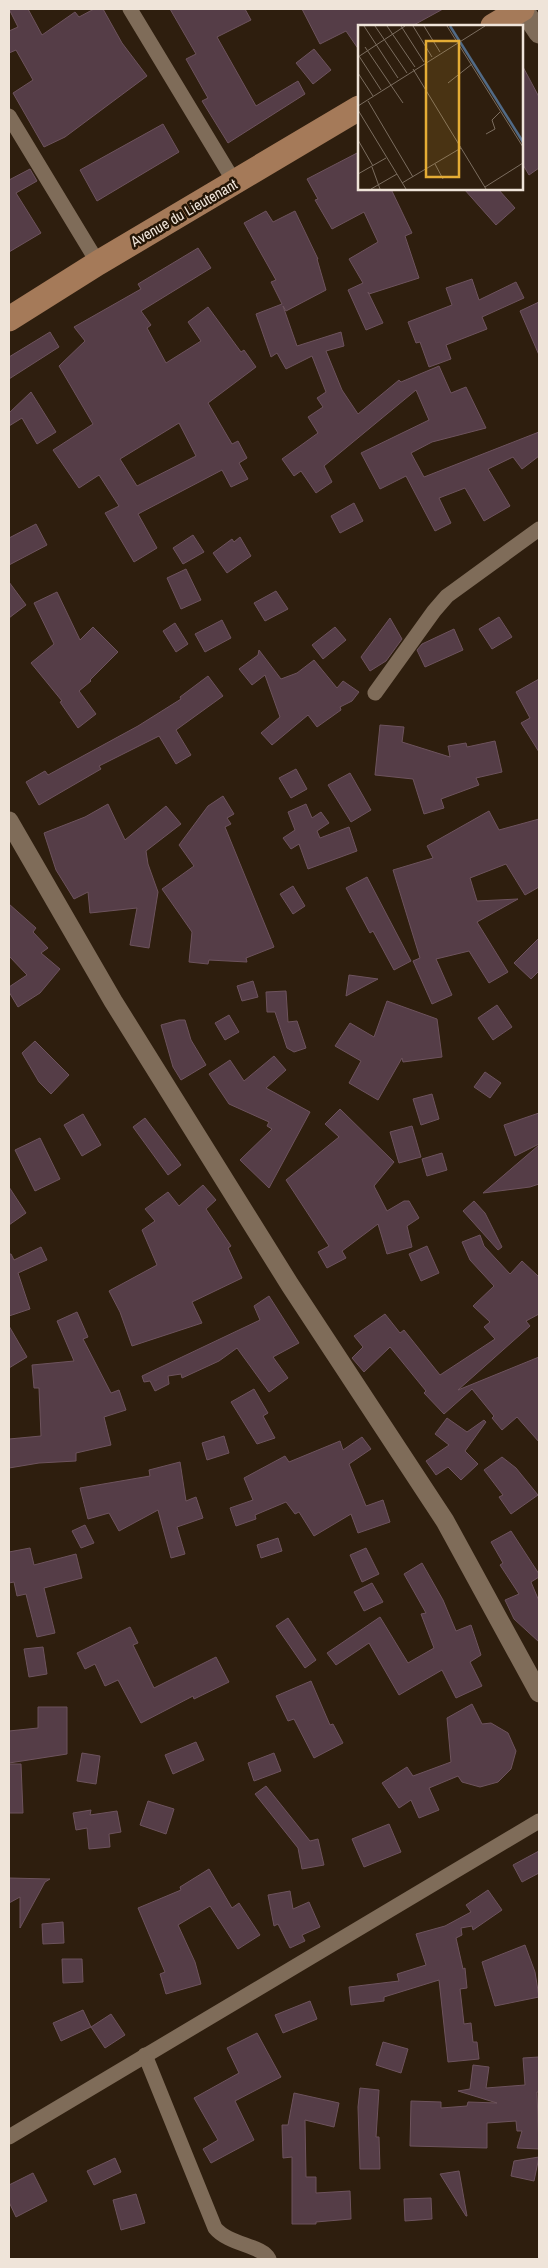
<svg xmlns="http://www.w3.org/2000/svg" width="548" height="2268" viewBox="0 0 548 2268" font-family="'Archivo Narrow',sans-serif">
	<style>
		.building { fill: #553d47; stroke: #6d535d; fill-rule: evenodd }
		.lines { fill: none; stroke-linecap: round; stroke-linejoin: round }
		.minor { stroke: #7f6c59; stroke-width: 15 }
		.tertiary { stroke: #7f6c59; stroke-width: 19 }
		.secondary { stroke: #7f6c59; stroke-width: 21 }
		.primary { stroke: #a57a59; stroke-width: 25 }
		.labels { text-anchor: middle; stroke-width: 5; stroke-linejoin: round; paint-order: stroke }
		.street-label { font-size: 15px; fill: #efe4d9; stroke: #241505 }
		.inset-river { fill: none; stroke: #516a86; stroke-width: 2.5 }
		.inset-road { fill: none; stroke: #7b6d5f; stroke-width: 1 }
		.view { fill: #e5ad35; fill-opacity: 0.15; stroke: #e5ad35; stroke-width: 2.5 }
		.inset-edge { fill: none; stroke: #efe4d9; stroke-width: 2.5 }
	</style>
	<rect width="100%" height="100%" fill="#2e1e0e"/>
	<g class="building">
		<path d="M 9,9 L 28,9 L 42,35 L 75,12 L 79,17 L 94,9 L 103,9 L 122,43 L 147,76 L 65,137 L 44,147 L 13,93 L 33,80 L 16,50 L 9,53 L 9,31 L 18,27 Z"/>
		<path d="M 170,9 L 245,9 L 251,20 L 217,37 L 256,106 L 298,81 L 305,94 L 228,143 L 202,101 L 208,98 L 186,59 L 196,54 Z"/>
		<path d="M 302,9 L 443,9 L 412,26 L 359,26 L 359,50 L 346,31 L 320,44 Z"/>
		<path d="M 314,49 L 331,70 L 313,84 L 296,63 Z"/>
		<path d="M 522,65 L 539,97 L 539,168 L 529,175 L 522,163 Z"/>
		<path d="M 163,124 L 179,152 L 97,201 L 80,170 Z"/>
		<path d="M 359,152 L 359,189 L 391,189 L 412,233 L 405,236 L 419,278 L 369,294 L 368,292 L 383,323 L 366,330 L 348,290 L 363,283 L 349,259 L 378,242 L 364,212 L 332,229 L 315,200 L 318,199 L 307,179 Z"/>
		<path d="M 30,169 L 37,181 L 16,193 L 41,233 L 9,252 L 9,180 Z"/>
		<path d="M 464,189 L 498,189 L 515,208 L 496,225 Z"/>
		<path d="M 266,211 L 273,222 L 295,211 L 318,259 L 317,259 L 326,290 L 286,311 L 283,306 L 297,346 L 341,332 L 344,346 L 326,351 L 342,390 L 358,414 L 399,380 L 401,382 L 439,366 L 451,393 L 466,387 L 486,428 L 432,442 L 411,453 L 424,477 L 539,432 L 539,456 L 522,469 L 513,457 L 488,469 L 510,506 L 484,521 L 465,488 L 439,498 L 451,523 L 435,531 L 406,476 L 380,489 L 361,453 L 429,420 L 416,390 L 324,466 L 332,482 L 316,493 L 301,471 L 294,476 L 282,459 L 318,433 L 308,417 L 323,407 L 317,398 L 326,392 L 312,356 L 286,369 L 277,353 L 271,357 L 256,314 L 282,304 L 271,282 L 276,280 L 244,223 Z"/>
		<path d="M 198,248 L 211,268 L 141,311 L 151,325 L 147,328 L 166,363 L 201,341 L 188,322 L 208,307 L 241,352 L 244,350 L 256,367 L 208,403 L 232,444 L 238,441 L 247,458 L 239,463 L 248,479 L 231,487 L 222,470 L 138,514 L 157,548 L 134,562 L 105,513 L 119,506 L 99,475 L 79,488 L 53,450 L 93,424 L 59,366 L 85,341 L 74,327 L 141,289 L 138,284 ZM 179,423 L 196,456 L 137,486 L 120,459 Z"/>
		<path d="M 472,279 L 479,300 L 516,282 L 524,298 L 482,317 L 487,329 L 446,345 L 451,359 L 429,367 L 420,342 L 416,343 L 408,322 L 452,305 L 446,288 Z"/>
		<path d="M 539,302 L 539,355 L 520,311 Z"/>
		<path d="M 50,332 L 59,347 L 9,379 L 9,357 Z"/>
		<path d="M 31,392 L 56,432 L 37,444 L 22,418 L 9,426 L 9,413 Z"/>
		<path d="M 354,503 L 363,521 L 340,533 L 331,516 Z"/>
		<path d="M 36,524 L 47,545 L 9,565 L 9,538 Z"/>
		<path d="M 193,535 L 204,552 L 183,564 L 173,548 Z"/>
		<path d="M 240,537 L 251,556 L 227,573 L 213,553 L 232,539 L 234,542 Z"/>
		<path d="M 186,569 L 201,600 L 181,609 L 167,578 Z"/>
		<path d="M 9,582 L 26,605 L 9,618 Z"/>
		<path d="M 276,591 L 288,609 L 265,621 L 254,603 Z"/>
		<path d="M 57,592 L 80,640 L 93,627 L 118,652 L 90,680 L 91,681 L 79,691 L 96,714 L 78,728 L 60,702 L 62,701 L 31,663 L 54,644 L 34,603 Z"/>
		<path d="M 499,617 L 512,637 L 492,649 L 479,629 Z"/>
		<path d="M 390,618 L 402,639 L 386,661 L 370,671 L 361,657 Z"/>
		<path d="M 222,620 L 231,638 L 205,652 L 195,634 Z"/>
		<path d="M 175,623 L 188,644 L 176,652 L 163,631 Z"/>
		<path d="M 335,627 L 346,640 L 323,659 L 312,645 Z"/>
		<path d="M 454,629 L 463,650 L 425,667 L 417,650 L 422,644 Z"/>
		<path d="M 259,650 L 281,679 L 297,673 L 314,660 L 337,688 L 343,681 L 359,692 L 352,701 L 340,707 L 341,710 L 317,727 L 308,715 L 272,745 L 261,733 L 280,717 L 265,675 L 252,685 L 239,669 L 258,655 Z"/>
		<path d="M 208,676 L 223,696 L 176,730 L 191,755 L 176,764 L 159,736 L 99,766 L 101,769 L 39,805 L 26,782 L 45,771 L 48,775 L 138,726 L 181,699 L 180,697 Z"/>
		<path d="M 539,679 L 539,752 L 521,723 L 530,718 L 516,692 Z"/>
		<path d="M 380,725 L 404,727 L 402,742 L 450,757 L 448,746 L 466,743 L 467,747 L 495,741 L 502,772 L 476,778 L 479,785 L 441,799 L 444,808 L 424,814 L 413,779 L 375,775 Z"/>
		<path d="M 296,769 L 307,789 L 291,798 L 279,778 Z"/>
		<path d="M 350,773 L 371,810 L 351,822 L 328,785 Z"/>
		<path d="M 223,796 L 234,814 L 227,818 L 231,824 L 225,827 L 274,947 L 246,958 L 247,962 L 209,960 L 208,964 L 189,962 L 192,932 L 162,889 L 194,866 L 179,845 L 208,806 Z"/>
		<path d="M 108,804 L 125,840 L 166,806 L 181,824 L 146,851 L 148,864 L 158,892 L 149,948 L 130,945 L 137,908 L 90,913 L 88,892 L 74,899 L 56,870 L 44,833 L 85,817 Z"/>
		<path d="M 306,804 L 312,818 L 321,812 L 329,823 L 317,831 L 320,838 L 349,827 L 357,851 L 308,869 L 299,844 L 291,849 L 283,838 L 295,830 L 288,812 Z"/>
		<path d="M 489,811 L 499,830 L 539,819 L 539,887 L 525,895 L 506,864 L 470,878 L 477,901 L 518,899 L 477,922 L 508,972 L 489,983 L 469,951 L 436,959 L 452,995 L 432,1004 L 413,961 L 420,958 L 393,870 L 433,858 L 427,846 Z"/>
		<path d="M 367,877 L 411,961 L 394,970 L 373,931 L 370,933 L 346,888 Z"/>
		<path d="M 293,886 L 305,906 L 293,914 L 280,894 Z"/>
		<path d="M 9,904 L 36,928 L 33,932 L 48,948 L 41,953 L 60,969 L 40,993 L 18,1007 L 9,992 L 9,987 L 27,975 L 9,956 Z"/>
		<path d="M 539,938 L 539,971 L 531,979 L 514,963 Z"/>
		<path d="M 349,975 L 378,979 L 346,996 Z"/>
		<path d="M 253,981 L 258,997 L 242,1001 L 237,986 Z"/>
		<path d="M 286,991 L 288,1022 L 297,1021 L 306,1048 L 294,1052 L 287,1048 L 275,1012 L 267,1012 L 266,992 Z"/>
		<path d="M 387,1001 L 437,1019 L 442,1057 L 403,1062 L 402,1058 L 378,1100 L 349,1083 L 361,1061 L 335,1046 L 350,1023 L 374,1037 Z"/>
		<path d="M 497,1005 L 512,1027 L 493,1040 L 478,1018 Z"/>
		<path d="M 229,1015 L 239,1032 L 225,1040 L 215,1023 Z"/>
		<path d="M 179,1020 L 185,1020 L 191,1040 L 206,1065 L 181,1080 L 173,1067 L 161,1025 Z"/>
		<path d="M 35,1041 L 69,1075 L 51,1094 L 39,1082 L 22,1053 Z"/>
		<path d="M 274,1056 L 286,1070 L 266,1088 L 310,1112 L 269,1188 L 240,1160 L 272,1129 L 267,1126 L 269,1122 L 229,1104 L 209,1074 L 230,1060 L 244,1081 Z"/>
		<path d="M 485,1072 L 501,1083 L 490,1098 L 474,1087 Z"/>
		<path d="M 432,1094 L 439,1119 L 421,1125 L 413,1099 Z"/>
		<path d="M 340,1109 L 394,1162 L 374,1186 L 387,1211 L 404,1201 L 409,1201 L 419,1218 L 407,1226 L 412,1247 L 387,1254 L 378,1224 L 342,1251 L 346,1258 L 327,1268 L 318,1252 L 329,1246 L 286,1180 L 339,1137 L 325,1124 Z"/>
		<path d="M 539,1113 L 539,1144 L 515,1156 L 504,1125 Z"/>
		<path d="M 83,1114 L 101,1145 L 82,1156 L 64,1125 Z"/>
		<path d="M 145,1118 L 181,1165 L 168,1175 L 133,1127 Z"/>
		<path d="M 412,1126 L 421,1157 L 399,1163 L 390,1132 Z"/>
		<path d="M 40,1138 L 60,1179 L 35,1191 L 15,1150 Z"/>
		<path d="M 539,1145 L 539,1184 L 530,1187 L 483,1193 Z"/>
		<path d="M 442,1153 L 447,1170 L 427,1176 L 422,1159 Z"/>
		<path d="M 203,1185 L 216,1200 L 206,1209 L 231,1246 L 228,1248 L 242,1278 L 192,1302 L 202,1323 L 132,1346 L 120,1312 L 109,1291 L 157,1265 L 142,1230 L 155,1221 L 145,1209 L 168,1192 L 179,1206 Z"/>
		<path d="M 9,1187 L 26,1213 L 9,1225 Z"/>
		<path d="M 474,1201 L 485,1213 L 502,1247 L 498,1250 L 463,1211 Z"/>
		<path d="M 480,1235 L 484,1246 L 510,1274 L 522,1261 L 539,1277 L 539,1314 L 526,1321 L 530,1326 L 458,1390 L 539,1357 L 539,1442 L 517,1417 L 502,1430 L 492,1418 L 494,1416 L 472,1389 L 444,1414 L 424,1393 L 426,1391 L 390,1347 L 364,1372 L 352,1358 L 363,1347 L 354,1336 L 385,1314 L 400,1333 L 404,1330 L 440,1375 L 495,1339 L 484,1327 L 490,1322 L 473,1306 L 494,1286 L 470,1260 L 462,1242 Z"/>
		<path d="M 427,1246 L 439,1273 L 421,1281 L 409,1254 Z"/>
		<path d="M 41,1247 L 47,1260 L 18,1273 L 30,1309 L 9,1316 L 9,1254 L 11,1254 L 14,1260 Z"/>
		<path d="M 269,1296 L 299,1343 L 273,1357 L 288,1378 L 269,1392 L 237,1348 L 219,1361 L 182,1378 L 181,1374 L 168,1376 L 169,1384 L 155,1391 L 150,1381 L 144,1382 L 142,1376 L 260,1320 L 254,1306 Z"/>
		<path d="M 77,1312 L 88,1337 L 83,1339 L 111,1393 L 119,1390 L 126,1410 L 104,1417 L 111,1445 L 76,1453 L 76,1461 L 39,1463 L 9,1468 L 9,1439 L 41,1436 L 39,1388 L 34,1388 L 32,1365 L 74,1361 L 57,1321 Z"/>
		<path d="M 9,1326 L 27,1357 L 9,1368 Z"/>
		<path d="M 254,1389 L 268,1413 L 263,1416 L 275,1438 L 257,1444 L 231,1402 Z"/>
		<path d="M 447,1418 L 467,1432 L 484,1420 L 486,1422 L 465,1451 L 478,1464 L 461,1480 L 448,1467 L 436,1475 L 426,1461 L 449,1445 L 435,1434 Z"/>
		<path d="M 224,1436 L 229,1453 L 207,1460 L 202,1443 Z"/>
		<path d="M 362,1437 L 371,1449 L 349,1464 L 366,1506 L 383,1500 L 390,1522 L 358,1533 L 351,1514 L 314,1536 L 299,1512 L 295,1514 L 286,1502 L 255,1515 L 256,1519 L 236,1526 L 230,1508 L 253,1500 L 244,1478 L 285,1456 L 289,1462 L 340,1441 L 343,1450 Z"/>
		<path d="M 502,1457 L 516,1468 L 538,1495 L 511,1514 L 499,1497 L 503,1495 L 484,1470 Z"/>
		<path d="M 180,1462 L 186,1501 L 196,1497 L 203,1518 L 177,1527 L 185,1554 L 171,1558 L 158,1510 L 119,1531 L 109,1513 L 88,1519 L 80,1488 L 150,1476 L 149,1470 Z"/>
		<path d="M 85,1525 L 94,1543 L 81,1548 L 72,1531 Z"/>
		<path d="M 511,1531 L 539,1574 L 539,1577 L 531,1582 L 539,1601 L 539,1642 L 514,1619 L 505,1600 L 519,1594 L 500,1565 L 503,1563 L 491,1542 Z"/>
		<path d="M 278,1538 L 282,1551 L 261,1558 L 257,1545 Z"/>
		<path d="M 30,1548 L 34,1565 L 76,1554 L 82,1578 L 44,1588 L 55,1633 L 37,1637 L 26,1594 L 17,1596 L 14,1582 L 9,1583 L 9,1552 Z"/>
		<path d="M 366,1548 L 379,1574 L 362,1582 L 350,1555 Z"/>
		<path d="M 422,1563 L 443,1600 L 456,1631 L 471,1625 L 481,1655 L 470,1662 L 482,1686 L 456,1698 L 442,1670 L 399,1695 L 369,1643 L 336,1665 L 327,1653 L 380,1617 L 408,1663 L 434,1648 L 421,1614 L 426,1613 L 404,1574 Z"/>
		<path d="M 372,1583 L 383,1602 L 364,1611 L 354,1592 Z"/>
		<path d="M 288,1618 L 316,1660 L 305,1668 L 276,1626 Z"/>
		<path d="M 130,1627 L 138,1643 L 133,1645 L 154,1688 L 216,1657 L 229,1682 L 194,1699 L 193,1696 L 141,1723 L 118,1680 L 105,1686 L 95,1664 L 85,1669 L 77,1653 Z"/>
		<path d="M 43,1647 L 47,1674 L 29,1677 L 24,1649 Z"/>
		<path d="M 311,1681 L 330,1725 L 333,1724 L 343,1743 L 314,1758 L 294,1719 L 288,1721 L 276,1696 Z"/>
		<path d="M 472,1704 L 482,1724 L 491,1723 L 508,1733 L 516,1751 L 511,1769 L 498,1782 L 480,1787 L 462,1782 L 458,1776 L 429,1788 L 439,1810 L 419,1818 L 411,1800 L 399,1808 L 382,1783 L 407,1767 L 413,1776 L 451,1762 L 447,1718 Z"/>
		<path d="M 38,1707 L 67,1707 L 67,1754 L 9,1763 L 9,1731 L 38,1728 Z"/>
		<path d="M 196,1742 L 204,1760 L 173,1774 L 165,1755 Z"/>
		<path d="M 82,1753 L 100,1756 L 96,1784 L 77,1781 Z"/>
		<path d="M 274,1753 L 281,1771 L 254,1781 L 248,1763 Z"/>
		<path d="M 9,1764 L 21,1764 L 23,1813 L 9,1813 Z"/>
		<path d="M 266,1786 L 310,1841 L 318,1839 L 324,1865 L 302,1869 L 298,1848 L 255,1794 Z"/>
		<path d="M 148,1801 L 174,1809 L 166,1834 L 140,1825 Z"/>
		<path d="M 91,1810 L 90,1815 L 117,1811 L 121,1832 L 109,1834 L 110,1847 L 89,1849 L 87,1828 L 76,1830 L 73,1813 Z"/>
		<path d="M 389,1824 L 401,1852 L 364,1867 L 352,1839 Z"/>
		<path d="M 539,1851 L 539,1873 L 522,1882 L 513,1865 Z"/>
		<path d="M 209,1869 L 232,1908 L 239,1903 L 260,1935 L 238,1949 L 210,1906 L 178,1925 L 195,1962 L 201,1984 L 166,1994 L 160,1974 L 165,1972 L 138,1908 L 181,1890 L 180,1887 Z"/>
		<path d="M 9,1878 L 50,1879 L 45,1882 L 20,1928 L 20,1897 L 9,1903 Z"/>
		<path d="M 488,1890 L 502,1910 L 473,1930 L 472,1926 L 461,1928 L 462,1935 L 456,1938 L 463,1969 L 465,1968 L 467,1988 L 460,1989 L 464,2024 L 471,2023 L 473,2042 L 477,2042 L 479,2059 L 448,2062 L 439,1980 L 384,1997 L 384,2001 L 351,2005 L 349,1987 L 399,1981 L 397,1974 L 426,1965 L 416,1934 L 445,1926 L 471,1912 L 466,1905 Z"/>
		<path d="M 290,1891 L 293,1909 L 309,1902 L 320,1927 L 302,1935 L 305,1941 L 290,1948 L 278,1924 L 274,1926 L 268,1895 Z"/>
		<path d="M 63,1922 L 64,1943 L 43,1944 L 42,1924 Z"/>
		<path d="M 525,1945 L 535,1972 L 539,1997 L 495,2006 L 482,1962 Z"/>
		<path d="M 62,1959 L 82,1959 L 83,1982 L 63,1983 Z"/>
		<path d="M 310,2001 L 317,2019 L 283,2033 L 275,2015 Z"/>
		<path d="M 83,2010 L 91,2027 L 61,2041 L 53,2023 Z"/>
		<path d="M 111,2014 L 125,2035 L 105,2048 L 91,2027 Z"/>
		<path d="M 257,2033 L 281,2077 L 235,2101 L 254,2140 L 211,2163 L 203,2149 L 218,2140 L 194,2098 L 239,2073 L 227,2048 Z"/>
		<path d="M 383,2042 L 408,2049 L 401,2073 L 376,2065 Z"/>
		<path d="M 539,2057 L 539,2092 L 537,2092 L 539,2149 L 517,2148 L 522,2131 L 517,2131 L 516,2121 L 487,2123 L 487,2148 L 410,2146 L 411,2101 L 441,2102 L 441,2108 L 467,2106 L 468,2102 L 497,2103 L 458,2091 L 470,2089 L 473,2065 L 489,2067 L 486,2088 L 525,2085 L 523,2058 Z"/>
		<path d="M 360,2088 L 379,2090 L 376,2137 L 379,2137 L 380,2169 L 360,2169 L 358,2107 Z"/>
		<path d="M 294,2093 L 339,2103 L 334,2127 L 305,2120 L 306,2177 L 316,2177 L 316,2193 L 350,2191 L 351,2219 L 316,2222 L 316,2224 L 292,2224 L 292,2157 L 283,2158 L 282,2125 L 288,2125 Z"/>
		<path d="M 539,2157 L 534,2181 L 511,2176 L 514,2161 Z"/>
		<path d="M 115,2158 L 121,2172 L 94,2185 L 87,2171 Z"/>
		<path d="M 459,2171 L 467,2216 L 466,2216 L 440,2174 Z"/>
		<path d="M 33,2173 L 47,2201 L 16,2217 L 9,2202 L 9,2185 Z"/>
		<path d="M 136,2194 L 145,2223 L 121,2230 L 113,2200 Z"/>
		<path d="M 431,2198 L 432,2219 L 405,2221 L 404,2199 Z"/>
	</g>
	<g class="lines">
		<g class="minor">
			<path d="M 130,9 L 235,183"/>
			<path d="M 9,116 L 98,263"/>
			<path d="M 375,693 L 434,611 L 447,596 L 539,529"/>
			<path d="M 145,2055 L 215,2228 C 229,2245 262,2245 269,2259"/>
			<path d="M 9,2137 L 539,1821"/>
		</g>
		<path class="tertiary" d="M 9,821 L 113,1001 L 290,1285 L 445,1521 L 539,1693"/>
		<path class="secondary" d="M 523,9 L 539,33"/>
		<g class="primary">
			<path d="M 493,26 L 522,9"/>
			<path d="M 9,319 L 98,263 L 359,108"/>
		</g>
	</g>
	<g class="labels">
		<g class="street-label">
			<text transform="translate(184 213) rotate(-30)" y="5">Avenue du Lieutenant</text>
		</g>
	</g>
	<g transform="translate(358 25)">
		<rect width="165" height="165" fill="#2e1e0e"/>
		<path class="inset-river" d="M 92,1 L 165,117"/>
		<path class="inset-road" d="M 6,1 L 40,53M 17,1 L 49,48M 29,1 L 57,42M 43,1 L 66,37M 55,1 L 74,32M 66,1 L 82,27M 89,1 L 165,122M 7,22 L 45,78M 1,31 L 23,65M 0,32 L 47,1M 55,44 L 128,164M 0,48 L 15,71M 90,58 L 114,39M 10,76 L 55,152M 0,81 L 127,1M 0,85 L 48,164M 128,109 L 137,104 L 134,95 L 142,87M 0,115 L 15,141M 77,139 L 85,154M 14,142 L 22,164M 0,149 L 28,133M 44,158 L 103,123M 127,162 L 165,138M 13,164 L 39,149"/>
		<path class="view" d="M 68,16 L 101,16 L 101,152 L 68,152 Z"/>
		<rect width="165" height="165" class="inset-edge"/>
	</g>
	<rect width="548" height="2268" fill="none" stroke="#efe4d9" stroke-width="20"/>
</svg>
